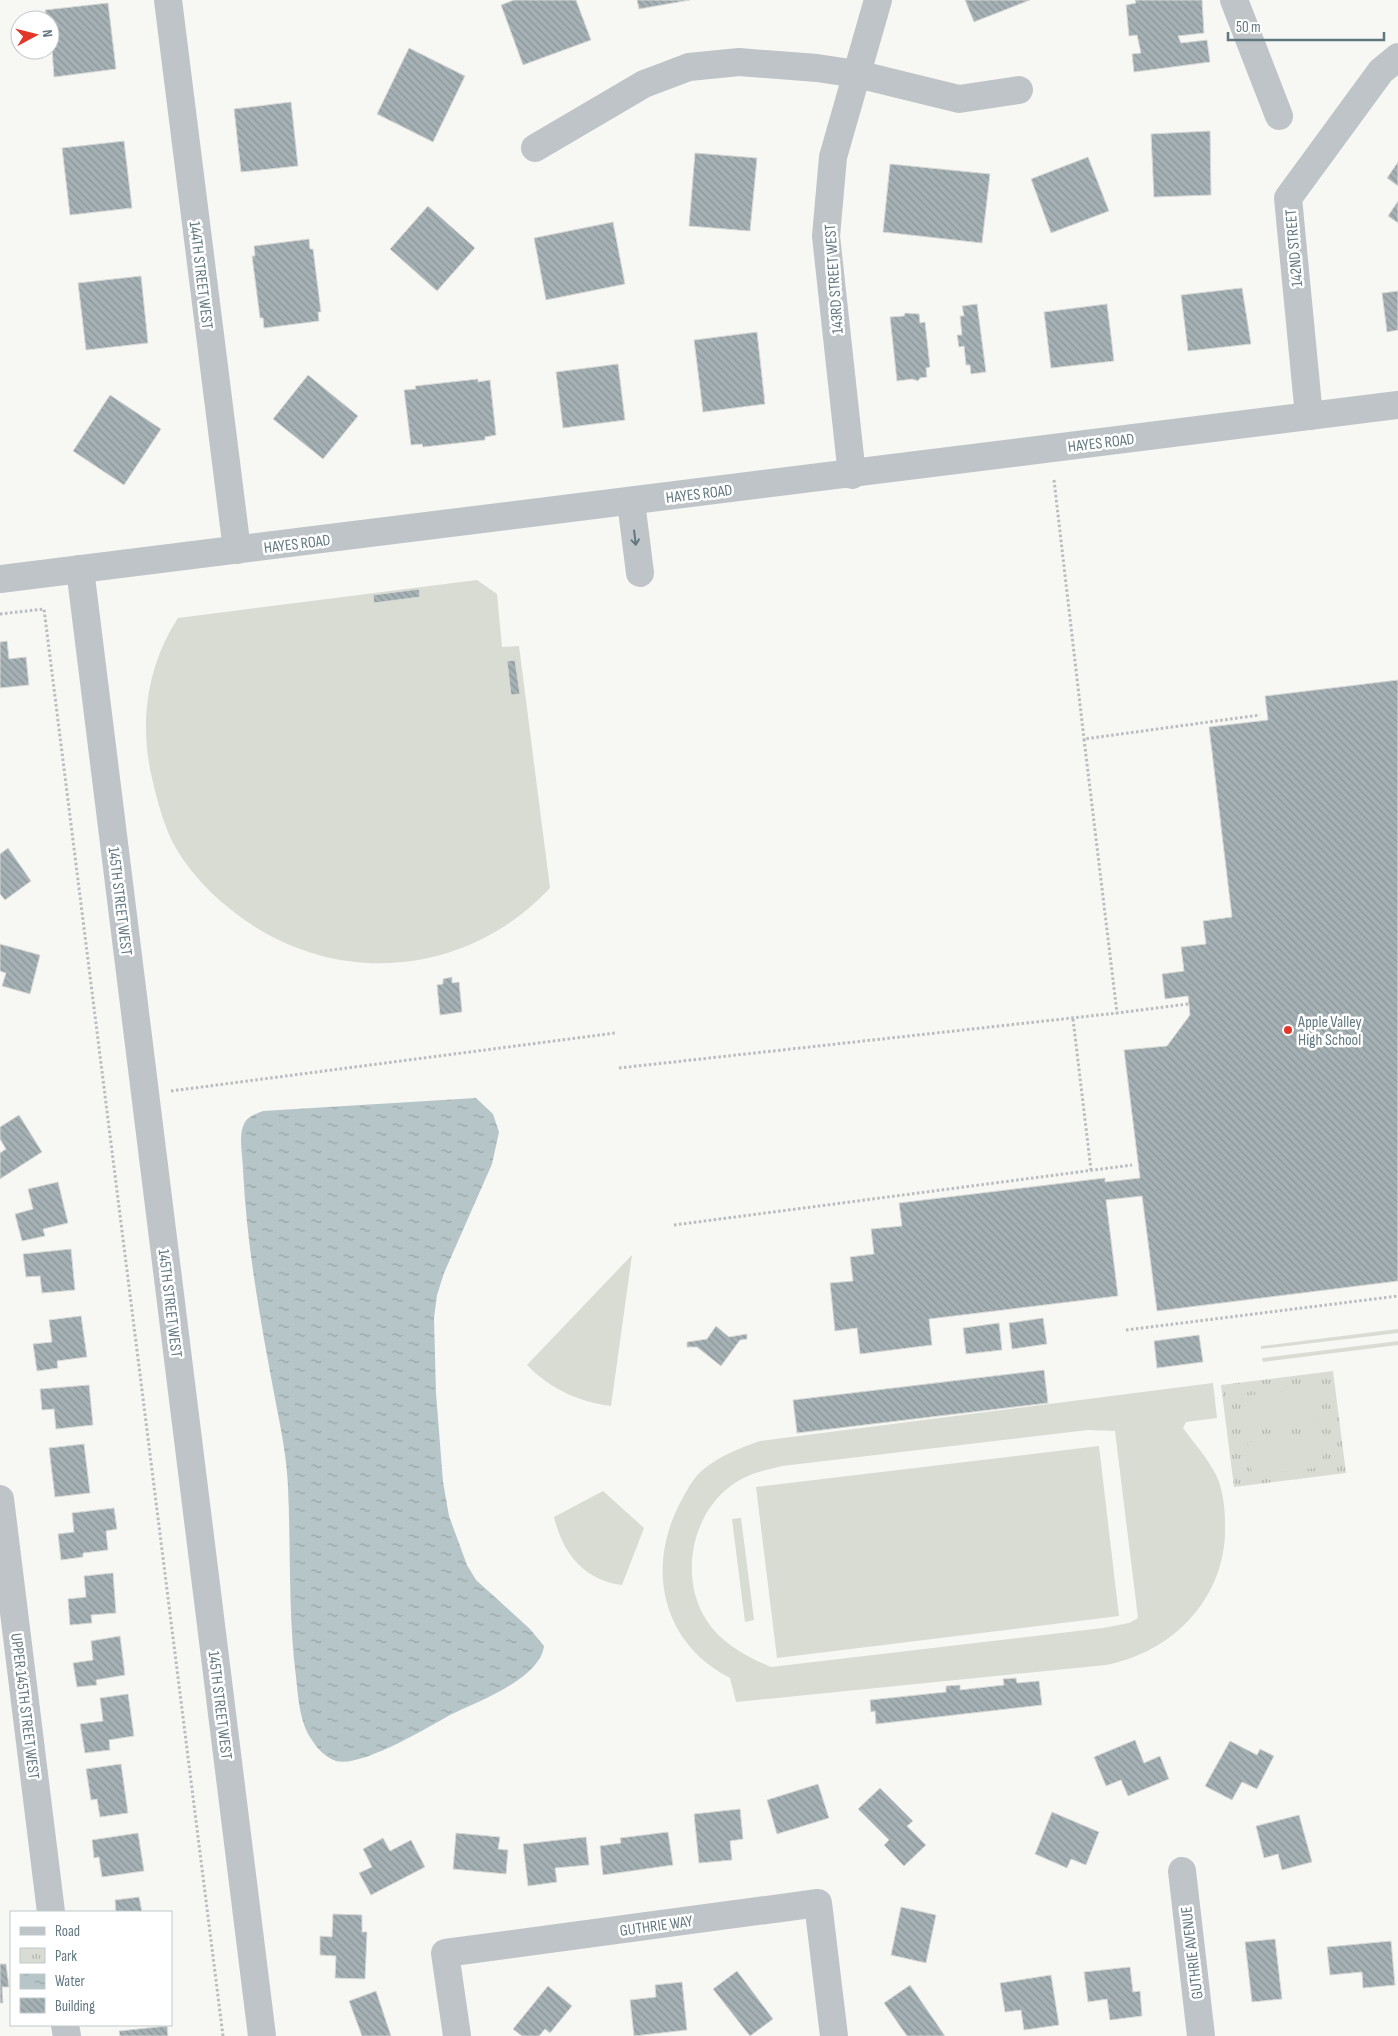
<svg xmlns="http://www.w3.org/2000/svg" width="1398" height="2036" viewBox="0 0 1398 2036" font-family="'Sofia Sans Condensed',sans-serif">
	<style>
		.park { fill: url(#park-tufts) }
		.pitch { fill: #d8dcd3; fill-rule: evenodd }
		.water { fill: url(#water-ripples) }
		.building { fill: url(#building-back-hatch); stroke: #d9d9d7 }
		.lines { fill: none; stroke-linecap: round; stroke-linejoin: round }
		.path { stroke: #b8bdbf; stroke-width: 3; stroke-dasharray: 2.5 2.5; stroke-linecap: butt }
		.minor { stroke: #bec4c7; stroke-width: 28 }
		.oneway { stroke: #627880 }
		.poi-dot { fill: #e43628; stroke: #fff; stroke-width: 2 }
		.labels { text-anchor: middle; stroke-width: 5; stroke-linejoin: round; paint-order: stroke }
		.street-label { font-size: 16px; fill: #627880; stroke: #fff }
		.poi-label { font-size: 16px; fill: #627880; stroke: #fff; text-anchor: start }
	</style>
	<defs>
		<pattern id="park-tufts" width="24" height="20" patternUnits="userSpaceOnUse" patternTransform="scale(1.25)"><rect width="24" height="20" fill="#d8dcd3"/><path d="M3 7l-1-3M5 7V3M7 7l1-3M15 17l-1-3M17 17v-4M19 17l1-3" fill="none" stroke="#b3b7b0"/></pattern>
		<pattern id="water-ripples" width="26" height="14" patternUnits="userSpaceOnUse" patternTransform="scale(1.25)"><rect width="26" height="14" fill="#b6c5c7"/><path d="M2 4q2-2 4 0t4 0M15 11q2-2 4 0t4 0" fill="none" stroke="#97a5a7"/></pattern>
		<pattern id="building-back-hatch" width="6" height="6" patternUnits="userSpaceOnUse" patternTransform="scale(1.25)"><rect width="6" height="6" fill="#a5b1b4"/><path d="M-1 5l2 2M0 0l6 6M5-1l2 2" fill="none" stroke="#8a9598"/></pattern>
	</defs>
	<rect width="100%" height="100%" fill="#f7f7f4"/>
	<path class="park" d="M 1333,1371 L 1346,1473 L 1234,1487 L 1221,1385 Z"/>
	<g class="pitch">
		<path d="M 477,580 L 497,594 L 502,647 L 519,646 L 550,888 C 463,981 326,988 229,908 C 205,889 180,861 168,832 C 161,815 156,796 152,778 C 139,724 147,665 178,618 Z"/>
		<path d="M 632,1255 L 611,1406 C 579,1402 550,1389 527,1365 Z"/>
		<path d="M 1398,1329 L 1398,1333 L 1261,1349 L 1261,1346 Z"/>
		<path d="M 1398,1341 L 1398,1345 L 1263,1362 L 1262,1358 Z"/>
		<path d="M 1213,1383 L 1217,1418 L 1186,1422 L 1183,1428 C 1194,1443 1207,1457 1216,1475 C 1223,1489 1225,1508 1225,1523 C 1228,1595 1175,1652 1106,1665 L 736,1702 L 730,1678 C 663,1644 646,1570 679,1505 C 686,1492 693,1477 705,1468 C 722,1455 740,1448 760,1441 ZM 1088,1430 L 1115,1431 L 1138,1618 L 1129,1623 L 1103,1628 L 771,1667 C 747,1657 721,1643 707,1621 C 679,1579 691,1514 732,1485 C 747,1474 765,1470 782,1466 Z"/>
		<path d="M 1315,1387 L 1319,1421 L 1247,1429 L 1243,1396 Z"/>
		<path d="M 1320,1433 L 1324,1467 L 1252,1475 L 1247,1442 Z"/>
		<path d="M 1099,1446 L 1119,1616 L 777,1658 L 756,1487 Z"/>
		<path d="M 603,1491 L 644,1528 L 622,1585 C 584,1580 563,1554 554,1517 Z"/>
		<path d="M 741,1518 L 754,1620 L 745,1622 L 732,1519 Z"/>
	</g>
	<path class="water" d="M 476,1098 L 493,1114 L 499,1132 L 492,1164 L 444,1273 L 437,1295 L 434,1318 L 436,1393 L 443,1482 L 449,1516 L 467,1565 L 476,1580 L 530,1629 L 544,1646 C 540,1679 477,1702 450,1715 C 427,1728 360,1768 336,1761 C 323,1757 313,1743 307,1732 C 299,1715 298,1695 296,1677 C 288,1614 291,1550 288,1487 C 287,1461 282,1434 277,1409 C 262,1329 247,1251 243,1170 C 243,1157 238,1136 244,1124 C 248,1116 256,1114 263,1111 Z"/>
	<g class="building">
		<path d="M 514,0 L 576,0 L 591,40 L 523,65 L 501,5 Z"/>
		<path d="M 637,0 L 690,0 L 639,9 Z"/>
		<path d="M 965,0 L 1030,0 L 974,22 Z"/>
		<path d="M 1135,0 L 1202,0 L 1204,33 L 1178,36 L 1181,43 L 1207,40 L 1210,62 L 1134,72 L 1132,54 L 1141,53 L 1137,35 L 1129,36 L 1126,5 L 1136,3 Z"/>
		<path d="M 108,3 L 116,69 L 54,77 L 50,20 L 47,20 L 45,10 Z"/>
		<path d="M 409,48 L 465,76 L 433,142 L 377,114 Z"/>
		<path d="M 291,102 L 298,166 L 241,172 L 234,109 Z"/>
		<path d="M 1210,131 L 1211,195 L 1154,197 L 1151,134 Z"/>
		<path d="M 124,141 L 132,208 L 70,215 L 62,148 Z"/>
		<path d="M 695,153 L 757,158 L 750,231 L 689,226 Z"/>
		<path d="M 1088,157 L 1109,211 L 1051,233 L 1031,179 Z"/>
		<path d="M 1398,162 L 1398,186 L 1387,178 Z"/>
		<path d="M 890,164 L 990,174 L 982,243 L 883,232 Z"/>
		<path d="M 1398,201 L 1398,223 L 1388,216 Z"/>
		<path d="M 428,206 L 475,248 L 437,291 L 390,249 Z"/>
		<path d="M 613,222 L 625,284 L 546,300 L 534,238 Z"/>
		<path d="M 309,239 L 310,249 L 313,249 L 321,312 L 318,312 L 319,321 L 264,328 L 263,318 L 260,318 L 252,256 L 255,256 L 254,246 Z"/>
		<path d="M 141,276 L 148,343 L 86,350 L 78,283 Z"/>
		<path d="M 1242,288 L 1251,344 L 1188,351 L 1181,295 Z"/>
		<path d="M 1398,291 L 1398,330 L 1387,332 L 1382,293 Z"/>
		<path d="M 977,304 L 986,372 L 971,374 L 970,365 L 966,365 L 964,346 L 959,347 L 957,335 L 962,335 L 960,316 L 964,316 L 962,306 Z"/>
		<path d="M 1107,304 L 1114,361 L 1051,368 L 1044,312 Z"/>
		<path d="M 905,313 L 919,314 L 920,323 L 925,322 L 930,367 L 926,368 L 927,377 L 920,378 L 918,381 L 912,379 L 897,381 L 890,317 L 904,316 Z"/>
		<path d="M 757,332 L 765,404 L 703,412 L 694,340 Z"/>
		<path d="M 618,364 L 625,420 L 563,428 L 556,372 Z"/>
		<path d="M 308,375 L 358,416 L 323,459 L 273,419 Z"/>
		<path d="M 478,379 L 478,382 L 490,380 L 496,435 L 485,437 L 485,440 L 423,447 L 422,444 L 411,445 L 404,390 L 416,389 L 415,386 Z"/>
		<path d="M 110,395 L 161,429 L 124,485 L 73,451 Z"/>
		<path d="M 419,589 L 420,597 L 374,603 L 373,595 Z"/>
		<path d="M 7,641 L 9,659 L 26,657 L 29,685 L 0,688 L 0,642 Z"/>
		<path d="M 515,660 L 520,694 L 511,695 L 507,661 Z"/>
		<path d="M 1398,680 L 1398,1281 L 1157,1311 L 1142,1196 L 1106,1200 L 1118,1296 L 929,1319 L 932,1345 L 860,1354 L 857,1328 L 835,1331 L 830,1283 L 853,1281 L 850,1257 L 874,1254 L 871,1229 L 902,1226 L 899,1203 L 1105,1178 L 1105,1182 L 1140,1178 L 1124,1050 L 1167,1046 L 1190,1015 L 1188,996 L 1165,999 L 1162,974 L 1184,971 L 1181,947 L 1206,944 L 1203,921 L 1232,917 L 1209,727 L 1268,720 L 1265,696 Z"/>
		<path d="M 8,848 L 31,881 L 5,900 L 0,894 L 0,854 Z"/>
		<path d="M 0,944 L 40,955 L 30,994 L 2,986 L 6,973 L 0,971 Z"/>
		<path d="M 452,977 L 452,983 L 459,982 L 462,1012 L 440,1015 L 437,985 L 443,984 L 443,979 Z"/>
		<path d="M 19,1115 L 42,1152 L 0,1179 L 0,1153 L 6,1149 L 0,1139 L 0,1127 Z"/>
		<path d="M 58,1182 L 68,1223 L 43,1229 L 45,1236 L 22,1241 L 15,1214 L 33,1209 L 28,1189 Z"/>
		<path d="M 71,1249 L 75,1290 L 42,1293 L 40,1276 L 26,1277 L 23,1254 Z"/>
		<path d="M 81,1316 L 87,1357 L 57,1361 L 58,1368 L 37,1371 L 33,1344 L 52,1342 L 49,1320 Z"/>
		<path d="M 1043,1318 L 1047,1344 L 1012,1349 L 1009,1323 Z"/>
		<path d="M 999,1323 L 1002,1350 L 966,1354 L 963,1328 Z"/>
		<path d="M 716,1326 L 729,1337 L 747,1334 L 747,1339 L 740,1340 L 721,1366 L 697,1347 L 687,1347 L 687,1342 L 707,1339 Z"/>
		<path d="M 1199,1335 L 1203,1362 L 1157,1368 L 1154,1341 Z"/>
		<path d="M 1044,1370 L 1048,1403 L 797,1433 L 793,1400 Z"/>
		<path d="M 89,1385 L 93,1425 L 56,1429 L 54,1409 L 42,1410 L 40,1389 Z"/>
		<path d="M 84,1444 L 90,1493 L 55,1497 L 49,1448 Z"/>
		<path d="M 114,1508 L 117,1529 L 106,1531 L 108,1550 L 83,1553 L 83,1557 L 61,1560 L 58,1534 L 74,1532 L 72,1513 Z"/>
		<path d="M 113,1573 L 116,1613 L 91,1615 L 92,1623 L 70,1625 L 68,1599 L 86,1597 L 84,1576 Z"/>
		<path d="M 120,1636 L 125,1675 L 96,1680 L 97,1685 L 77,1687 L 73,1663 L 93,1660 L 91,1641 Z"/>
		<path d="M 1016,1678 L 1017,1683 L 1039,1681 L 1042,1705 L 876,1724 L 875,1711 L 871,1712 L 870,1700 L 946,1692 L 946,1686 L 960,1685 L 960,1690 L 1004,1685 L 1003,1679 Z"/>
		<path d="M 128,1694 L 134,1736 L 109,1740 L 110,1750 L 85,1753 L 80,1724 L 103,1721 L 100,1698 Z"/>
		<path d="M 1135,1740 L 1144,1763 L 1160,1756 L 1169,1779 L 1128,1796 L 1121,1780 L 1106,1786 L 1094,1757 Z"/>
		<path d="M 1230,1741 L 1257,1755 L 1260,1749 L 1274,1756 L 1257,1789 L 1242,1782 L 1232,1800 L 1205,1786 Z"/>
		<path d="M 121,1764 L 128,1813 L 100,1817 L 97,1799 L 91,1800 L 86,1769 Z"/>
		<path d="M 818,1784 L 829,1818 L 777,1834 L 767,1800 Z"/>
		<path d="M 880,1788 L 913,1821 L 907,1826 L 926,1845 L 904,1866 L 884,1845 L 889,1840 L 858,1809 Z"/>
		<path d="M 740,1809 L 743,1839 L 730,1841 L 732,1860 L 699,1863 L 694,1814 Z"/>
		<path d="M 1052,1812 L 1099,1832 L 1086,1865 L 1071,1859 L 1067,1868 L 1035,1854 Z"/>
		<path d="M 1299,1815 L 1312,1862 L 1282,1870 L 1278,1854 L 1264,1858 L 1256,1826 Z"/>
		<path d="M 668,1832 L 673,1865 L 603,1875 L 600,1846 L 621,1843 L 620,1838 Z"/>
		<path d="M 138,1833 L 144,1871 L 102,1877 L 99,1857 L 94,1858 L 92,1840 Z"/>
		<path d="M 456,1833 L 500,1837 L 498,1849 L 508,1850 L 506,1874 L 453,1869 Z"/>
		<path d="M 586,1837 L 589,1865 L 555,1868 L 557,1882 L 528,1886 L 523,1844 Z"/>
		<path d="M 383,1838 L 390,1851 L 411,1840 L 425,1867 L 371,1895 L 359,1873 L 372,1867 L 363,1849 Z"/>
		<path d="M 139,1897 L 142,1912 L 116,1912 L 115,1900 Z"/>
		<path d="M 901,1907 L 936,1915 L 926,1963 L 891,1955 Z"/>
		<path d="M 333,1914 L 362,1915 L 362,1932 L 367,1932 L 365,1979 L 335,1978 L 336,1956 L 320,1955 L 320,1936 L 332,1937 Z"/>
		<path d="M 1275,1939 L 1282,1999 L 1252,2002 L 1245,1942 Z"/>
		<path d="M 1391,1941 L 1395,1985 L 1363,1988 L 1362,1972 L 1330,1975 L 1327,1947 Z"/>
		<path d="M 0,1964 L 6,1964 L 9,1987 L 2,1987 L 3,2003 L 0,2003 Z"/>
		<path d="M 1130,1967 L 1133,1992 L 1140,1991 L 1142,2016 L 1110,2020 L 1107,1999 L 1088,2002 L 1084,1972 Z"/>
		<path d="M 737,1971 L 773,2019 L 750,2036 L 713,1989 Z"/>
		<path d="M 1051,1975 L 1059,2025 L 1024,2030 L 1021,2010 L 1005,2012 L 1000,1983 Z"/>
		<path d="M 682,1982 L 687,2030 L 634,2036 L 630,2000 L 656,1997 L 655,1985 Z"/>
		<path d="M 910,1985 L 945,2036 L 907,2036 L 884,2003 Z"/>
		<path d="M 548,1986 L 572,2006 L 550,2033 L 545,2029 L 539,2036 L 522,2036 L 513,2029 Z"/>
		<path d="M 376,1991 L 391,2036 L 362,2036 L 349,2001 Z"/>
		<path d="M 167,2026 L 168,2036 L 120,2036 L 119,2031 Z"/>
	</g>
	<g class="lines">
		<g class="path">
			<path d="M 1054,480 L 1084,739"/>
			<path d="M 0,614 L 44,609 L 223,2036"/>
			<path d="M 1188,1004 L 1117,1013 L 1084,739 L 1260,715"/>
			<path d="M 1073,1019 L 1091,1170"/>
			<path d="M 619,1068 L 1117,1013"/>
			<path d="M 171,1091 L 615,1033"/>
			<path d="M 674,1225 L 1132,1165"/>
			<path d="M 1126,1330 L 1398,1296"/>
		</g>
		<g class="minor">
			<path d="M 168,0 L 237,550"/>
			<path d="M 1234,0 L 1279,116"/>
			<path d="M 535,148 L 644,84 L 689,67 L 739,62 L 817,68 L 857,74 L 959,99 L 1019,90"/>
			<path d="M 1309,416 L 1288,198 L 1381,71 L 1398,57"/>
			<path d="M 852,475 L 826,236 L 833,157 L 878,0"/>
			<path d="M 631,502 L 640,573"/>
			<path d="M 80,569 L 262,2036"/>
			<path d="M 0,579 L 1398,405"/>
			<path d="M 0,1499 L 51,1912"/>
			<path d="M 1182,1871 L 1201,2036"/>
			<path d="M 65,2025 L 67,2036"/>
			<path d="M 457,2036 L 445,1953 L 818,1903 L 834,2036"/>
		</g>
	</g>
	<defs><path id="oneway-shaft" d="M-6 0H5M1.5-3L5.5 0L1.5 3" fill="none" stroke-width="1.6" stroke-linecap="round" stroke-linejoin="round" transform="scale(1.25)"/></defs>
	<use class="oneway" href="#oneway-shaft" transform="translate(635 538) rotate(83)"/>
	<circle class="poi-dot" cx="1288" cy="1030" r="5"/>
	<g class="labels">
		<g class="street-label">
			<text transform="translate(1293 248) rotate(-95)" y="6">142ND STREET</text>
			<text transform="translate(202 275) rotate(83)" y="6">144TH STREET WEST</text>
			<text transform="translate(833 279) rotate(-94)" y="6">143RD STREET WEST</text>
			<text transform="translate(1101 442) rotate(-7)" y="6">HAYES ROAD</text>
			<text transform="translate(699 493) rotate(-7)" y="6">HAYES ROAD</text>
			<text transform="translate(297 543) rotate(-7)" y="6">HAYES ROAD</text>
			<text transform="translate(121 901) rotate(83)" y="6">145TH STREET WEST</text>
			<text transform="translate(171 1303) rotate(83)" y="6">145TH STREET WEST</text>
			<text transform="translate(221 1705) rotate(83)" y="6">145TH STREET WEST</text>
			<text transform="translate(26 1706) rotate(83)" y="6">UPPER 145TH STREET WEST</text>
			<text transform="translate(656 1925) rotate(-8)" y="6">GUTHRIE WAY</text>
			<text transform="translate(1191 1953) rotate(-97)" y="6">GUTHRIE AVENUE</text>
		</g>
		<g class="poi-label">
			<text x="1298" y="1027">Apple Valley<tspan x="1298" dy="18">High School</tspan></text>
		</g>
	</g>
	<rect x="10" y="1911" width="162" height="115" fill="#ffffff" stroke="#c0c9cc"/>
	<rect x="20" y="1927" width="25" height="8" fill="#bec4c7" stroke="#c0c9cc"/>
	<text x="55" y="1936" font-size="15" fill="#627880">Road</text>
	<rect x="20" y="1948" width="25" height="15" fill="url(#park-tufts)" stroke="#c0c9cc"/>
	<text x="55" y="1961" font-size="15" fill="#627880">Park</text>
	<rect x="20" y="1974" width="25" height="15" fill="url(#water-ripples)" stroke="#c0c9cc"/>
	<text x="55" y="1986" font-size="15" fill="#627880">Water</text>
	<rect x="20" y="1998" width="25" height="15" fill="url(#building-back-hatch)" stroke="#c0c9cc"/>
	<text x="55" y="2011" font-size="15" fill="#627880">Building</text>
	<g transform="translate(35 35) rotate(83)"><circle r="24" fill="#ffffff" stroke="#c0c9cc"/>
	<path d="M0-4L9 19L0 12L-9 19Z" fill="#e43628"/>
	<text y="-8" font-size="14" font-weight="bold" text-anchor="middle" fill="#627880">N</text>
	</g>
	<path d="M1228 32v8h156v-8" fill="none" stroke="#627880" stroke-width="2.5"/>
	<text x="1236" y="32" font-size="15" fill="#627880" stroke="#ffffff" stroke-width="4" paint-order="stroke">50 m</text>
</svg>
